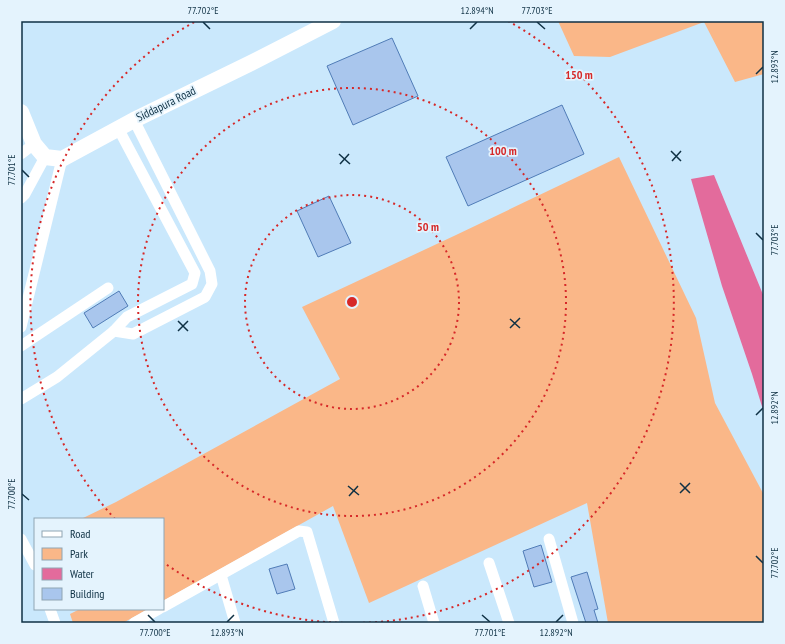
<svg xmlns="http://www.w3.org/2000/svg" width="785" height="644" viewBox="0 0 785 644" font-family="'PT Sans Narrow',sans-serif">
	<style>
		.green { fill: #fab788 }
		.water { fill: #e36b9c }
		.building { fill: #a9c6ed; stroke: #507cb7 }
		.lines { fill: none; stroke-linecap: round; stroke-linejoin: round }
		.street { stroke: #fff; stroke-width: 11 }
		.secondary { stroke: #fff; stroke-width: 16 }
		.ticks { fill: none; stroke: #0f3144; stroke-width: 1.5 }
		.ring { fill: none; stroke: #d62828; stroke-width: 2; stroke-dasharray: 2 4 }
		.labels { text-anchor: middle; stroke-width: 3.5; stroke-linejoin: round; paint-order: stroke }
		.street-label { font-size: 12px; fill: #0f3144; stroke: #e4f3fd }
		.centre { fill: #d62828; stroke: #e4f3fd; stroke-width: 2 }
		.ring-label { font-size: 12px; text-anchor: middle; font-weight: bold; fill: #d62828; stroke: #e4f3fd; stroke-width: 3.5; stroke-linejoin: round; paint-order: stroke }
		.neatline { fill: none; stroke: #0f3144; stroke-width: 1.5 }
		.ticks-label { font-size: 10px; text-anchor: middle; fill: #0f3144 }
	</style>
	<rect width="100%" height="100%" fill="#cae8fc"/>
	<g class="green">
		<path d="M 558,21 L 764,21 L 764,74 L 735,82 L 704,22 L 610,57 L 574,56 Z"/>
		<path d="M 619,157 L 696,318 L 715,403 L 764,495 L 764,623 L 608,623 L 587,503 L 369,603 L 333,506 L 163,601 L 163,519 L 81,519 L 116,502 L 340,379 L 302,307 L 456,235 Z"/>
		<path d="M 80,609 L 148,609 L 123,623 L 73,623 L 70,614 Z"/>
	</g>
	<path class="water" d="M 714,175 L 764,297 L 764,413 L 752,374 L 722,286 L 691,179 Z"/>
	<g class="building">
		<path d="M 392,38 L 418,96 L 353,125 L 327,66 Z"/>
		<path d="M 562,105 L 584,154 L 468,206 L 446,157 Z"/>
		<path d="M 329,196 L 351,243 L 318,257 L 297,211 Z"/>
		<path d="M 119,291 L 128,306 L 93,328 L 84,313 Z"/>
		<path d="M 541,545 L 552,582 L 534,587 L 523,551 Z"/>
		<path d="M 287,564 L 295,589 L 277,594 L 269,569 Z"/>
		<path d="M 587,572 L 598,609 L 594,610 L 598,623 L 586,623 L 571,577 Z"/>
	</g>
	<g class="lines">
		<g class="street">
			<path d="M 21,154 L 34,144"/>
			<path d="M 21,198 L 25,194 L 45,157"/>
			<path d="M 21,327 L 62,159"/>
			<path d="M 114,331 L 133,334 L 205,297 L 212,284 L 210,271 L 134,120"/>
			<path d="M 21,346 L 108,288"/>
			<path d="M 21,399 L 57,377 L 114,331 L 127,317 L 192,284 L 195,273 L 118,128"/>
			<path d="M 21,539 L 35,565"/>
			<path d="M 549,539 L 573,623"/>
			<path d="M 489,563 L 509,623"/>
			<path d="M 221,575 L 235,623"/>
			<path d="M 423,586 L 434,623"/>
			<path d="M 163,607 L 299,531 L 307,532 L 334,623"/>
			<path d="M 50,609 L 55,623"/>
			<path d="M 134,623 L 159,609"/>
		</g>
		<path class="secondary" d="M 21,112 L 34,144 L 45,157 L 62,159 L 134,120 L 251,63 L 333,21"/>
	</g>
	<path class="ticks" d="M 203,22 L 210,29M 537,22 L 545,29M 470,29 L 477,22M 756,74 L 763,67M 671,151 L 681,161M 339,154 L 350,164M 672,161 L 681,151M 340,164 L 349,154M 22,170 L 29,177M 756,233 L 763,240M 510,319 L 520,328M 178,321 L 188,331M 510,328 L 520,318M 178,331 L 188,321M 756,415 L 763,408M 680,483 L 690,493M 348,486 L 359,495M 680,493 L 690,483M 22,494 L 29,500M 349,496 L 358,486M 756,556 L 763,563M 148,615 L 155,622M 482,615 L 490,622M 227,622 L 234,615M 556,622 L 563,615"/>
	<g class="ring">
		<circle cx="352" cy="302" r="107"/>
		<circle cx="352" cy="302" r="214"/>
		<path d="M349 623A321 321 0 0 1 163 562M115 519A321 321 0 0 1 196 21M508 21A321 321 0 0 1 355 623"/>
	</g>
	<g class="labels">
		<g class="street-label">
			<text transform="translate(166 104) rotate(-26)" y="4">Siddapura Road</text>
		</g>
	</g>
	<circle cx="352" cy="302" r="6" class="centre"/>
	<g class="ring-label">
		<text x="579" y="79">150 m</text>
		<text x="503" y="155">100 m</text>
		<text x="428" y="231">50 m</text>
	</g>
	<rect width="785" height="644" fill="none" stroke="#e4f3fd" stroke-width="44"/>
	<rect x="34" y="518" width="130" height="92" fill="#e4f3fd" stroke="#8fa5b3"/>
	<rect x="42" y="531" width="20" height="6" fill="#ffffff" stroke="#8fa5b3"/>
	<text x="70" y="538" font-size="12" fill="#0f3144">Road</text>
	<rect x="42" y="548" width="20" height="12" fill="#fab788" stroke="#8fa5b3"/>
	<text x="70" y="558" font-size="12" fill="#0f3144">Park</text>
	<rect x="42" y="568" width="20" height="12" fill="#e36b9c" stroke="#8fa5b3"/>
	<text x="70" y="578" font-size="12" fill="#0f3144">Water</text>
	<rect x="42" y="588" width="20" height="12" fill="#a9c6ed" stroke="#8fa5b3"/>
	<text x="70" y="598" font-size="12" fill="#0f3144">Building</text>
	<rect x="22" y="22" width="741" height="600" class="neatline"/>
	<g class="ticks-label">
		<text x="203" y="14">77.702°E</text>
		<text x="477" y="14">12.894°N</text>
		<text x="537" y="14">77.703°E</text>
		<text transform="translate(774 67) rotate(-90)" y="4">12.893°N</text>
		<text transform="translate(11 170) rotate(-90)" y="4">77.701°E</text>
		<text transform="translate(774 240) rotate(-90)" y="4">77.703°E</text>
		<text transform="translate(774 408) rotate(-90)" y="4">12.892°N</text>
		<text transform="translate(11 494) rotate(-90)" y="4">77.700°E</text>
		<text transform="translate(774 563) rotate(-90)" y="4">77.702°E</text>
		<text x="155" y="636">77.700°E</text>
		<text x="227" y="636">12.893°N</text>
		<text x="490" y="636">77.701°E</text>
		<text x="556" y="636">12.892°N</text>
	</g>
</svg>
